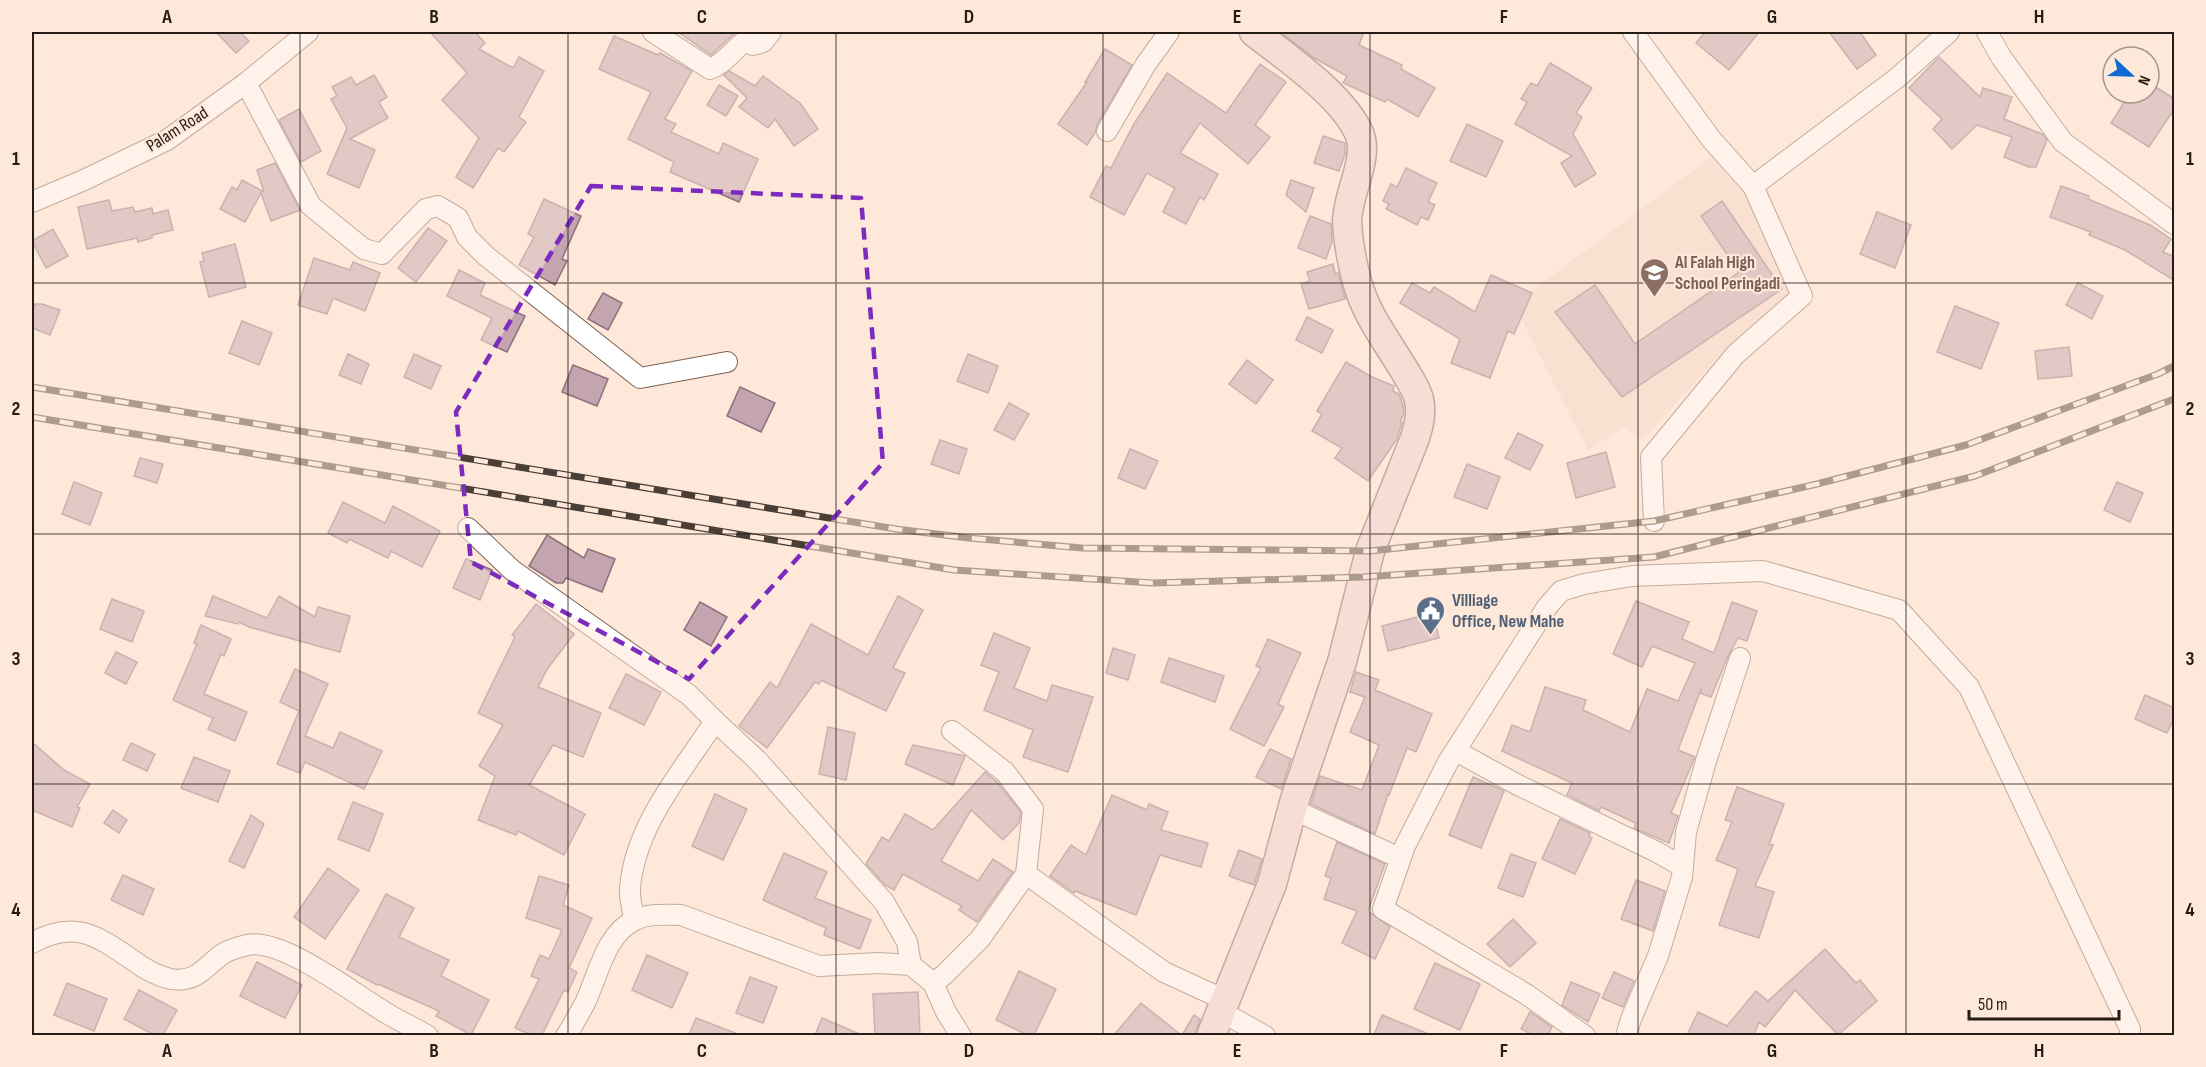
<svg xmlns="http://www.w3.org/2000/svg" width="2206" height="1067" viewBox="0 0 2206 1067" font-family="'Sofia Sans Condensed',sans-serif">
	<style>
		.built { fill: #f3d8c7 }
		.building { fill: #c3a4af; stroke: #8e717b; stroke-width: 1.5 }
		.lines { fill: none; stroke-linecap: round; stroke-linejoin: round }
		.minor-casing { stroke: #7c6454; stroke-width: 22 }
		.secondary-casing { stroke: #7c6454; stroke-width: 31 }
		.minor { stroke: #fff; stroke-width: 20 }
		.secondary { stroke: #f1d0d4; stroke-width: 28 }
		.rail-casing { stroke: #4a3f36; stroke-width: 7 }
		.rail { stroke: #fee8d9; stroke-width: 4.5; stroke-dasharray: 14; stroke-linecap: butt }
		.marked { fill: none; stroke: #7b2cbf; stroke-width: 4.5; stroke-dasharray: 12 8; stroke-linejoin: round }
		.grid { fill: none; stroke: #251c15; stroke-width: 1.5; stroke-opacity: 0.55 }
		.labels { text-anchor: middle; stroke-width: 4.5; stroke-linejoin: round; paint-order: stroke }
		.street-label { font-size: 18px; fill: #251c15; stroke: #fee8d9 }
		.education-label { font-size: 18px; font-weight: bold; fill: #785e54; stroke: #fee8d9; text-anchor: start }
		.service-label { font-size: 18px; font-weight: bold; fill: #4e5e75; stroke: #fee8d9; text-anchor: start }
		.neatline { fill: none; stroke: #251c15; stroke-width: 2 }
		.grid-label { font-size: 20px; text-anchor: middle; font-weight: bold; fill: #251c15 }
	</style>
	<rect width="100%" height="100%" fill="#fee8d9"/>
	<path class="built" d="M 1714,155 L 1744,189 L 1792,291 L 1721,354 L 1643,440 L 1624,427 L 1588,450 L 1514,304 Z"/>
	<g class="building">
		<path d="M 216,32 L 240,32 L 249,41 L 236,53 Z"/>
		<path d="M 430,32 L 475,32 L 485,43 L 479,49 L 513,68 L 519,57 L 544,71 L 519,117 L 526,122 L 504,152 L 498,148 L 473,188 L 456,177 L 479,138 L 442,100 L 467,73 Z"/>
		<path d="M 678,32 L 736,32 L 711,55 Z"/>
		<path d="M 1280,32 L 1364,32 L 1359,45 L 1402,65 L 1401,69 L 1435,88 L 1418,117 L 1387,99 L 1385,102 L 1343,83 L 1347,76 L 1314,58 Z"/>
		<path d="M 1705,32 L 1759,32 L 1729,70 L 1696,43 Z"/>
		<path d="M 1829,32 L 1860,32 L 1876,55 L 1857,69 Z"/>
		<path d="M 614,36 L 658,55 L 660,53 L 692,71 L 665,119 L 676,124 L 671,132 L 719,154 L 723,143 L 758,159 L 739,202 L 670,172 L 674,162 L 628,139 L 651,92 L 599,69 Z"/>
		<path d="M 1105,49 L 1132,65 L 1097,125 L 1095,133 L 1087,145 L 1058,124 L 1087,82 L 1085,82 Z"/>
		<path d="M 1939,57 L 1980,97 L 1983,88 L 2012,97 L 2004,119 L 2042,134 L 2047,140 L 2036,167 L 2029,167 L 2004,157 L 2012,137 L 1977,125 L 1952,149 L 1933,129 L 1942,119 L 1909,88 Z"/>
		<path d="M 1550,63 L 1592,88 L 1576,113 L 1582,117 L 1573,134 L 1596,174 L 1575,187 L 1561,163 L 1572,156 L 1515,124 L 1527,102 L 1521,99 L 1531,83 L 1537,86 Z"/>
		<path d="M 1260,64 L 1286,82 L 1255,125 L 1270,137 L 1248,164 L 1200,123 L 1180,153 L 1218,174 L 1204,200 L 1200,197 L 1186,224 L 1163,212 L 1175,188 L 1147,173 L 1124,215 L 1090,197 L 1106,166 L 1111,168 L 1134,124 L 1167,73 L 1226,113 Z"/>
		<path d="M 729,71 L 755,86 L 763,76 L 800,103 L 818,129 L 794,146 L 775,119 L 768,128 L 739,107 L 747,98 L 724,75 Z"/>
		<path d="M 374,75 L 387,97 L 379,102 L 388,118 L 350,139 L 375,150 L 359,188 L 327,174 L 347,128 L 331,99 L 337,96 L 332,87 L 351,77 L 356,85 Z"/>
		<path d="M 2149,83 L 2175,99 L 2175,108 L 2149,147 L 2111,123 L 2130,93 L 2149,93 Z"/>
		<path d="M 719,85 L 738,96 L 726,116 L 707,105 Z"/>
		<path d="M 299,109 L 321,151 L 301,162 L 279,120 Z"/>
		<path d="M 1467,124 L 1503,141 L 1486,177 L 1450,161 Z"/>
		<path d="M 1323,136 L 1345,143 L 1345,154 L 1339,171 L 1314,163 Z"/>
		<path d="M 275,163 L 300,210 L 271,221 L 261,193 L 245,222 L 220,209 L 232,187 L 237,190 L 242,180 L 264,192 L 257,170 Z"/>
		<path d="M 1406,168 L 1437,183 L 1428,202 L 1435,205 L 1428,220 L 1421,217 L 1417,225 L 1386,209 L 1389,204 L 1383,201 L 1391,184 L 1397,187 Z"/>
		<path d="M 1291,180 L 1314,188 L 1306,212 L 1286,195 Z"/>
		<path d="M 2061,186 L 2089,196 L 2088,199 L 2150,225 L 2171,239 L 2163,252 L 2175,257 L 2175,281 L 2125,250 L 2089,235 L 2091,232 L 2050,217 Z"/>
		<path d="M 544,199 L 581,216 L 562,259 L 567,261 L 555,285 L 519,265 L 534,237 L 528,234 Z"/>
		<path d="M 109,200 L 112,211 L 133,207 L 135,212 L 152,208 L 153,214 L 168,210 L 173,230 L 152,235 L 152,238 L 138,242 L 137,238 L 87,249 L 78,207 Z"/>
		<path d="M 1722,201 L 1782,289 L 1622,397 L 1555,312 L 1595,285 L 1635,344 L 1739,272 L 1701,216 Z"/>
		<path d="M 1877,212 L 1911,225 L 1895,268 L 1860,254 Z"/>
		<path d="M 1310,216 L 1331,224 L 1332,242 L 1326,259 L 1298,248 Z"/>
		<path d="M 428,228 L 447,241 L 416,282 L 398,268 Z"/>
		<path d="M 53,229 L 68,256 L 46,268 L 32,241 Z"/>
		<path d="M 235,244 L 246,287 L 209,297 L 200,262 L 204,261 L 202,253 Z"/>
		<path d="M 314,258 L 350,270 L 353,262 L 380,273 L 365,311 L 333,298 L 327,314 L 298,305 Z"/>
		<path d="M 1333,264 L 1335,274 L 1338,273 L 1345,299 L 1309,309 L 1301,284 L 1310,281 L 1307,272 Z"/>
		<path d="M 459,270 L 485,283 L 480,295 L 525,316 L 507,352 L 481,340 L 492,318 L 447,296 Z"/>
		<path d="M 1491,275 L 1532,293 L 1514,334 L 1508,331 L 1490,378 L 1451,363 L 1460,339 L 1400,303 L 1412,283 L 1430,293 L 1434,287 L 1475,312 Z"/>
		<path d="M 2078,283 L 2103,296 L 2092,319 L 2066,305 Z"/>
		<path d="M 603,293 L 622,303 L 608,330 L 588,319 Z"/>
		<path d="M 35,304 L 42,304 L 60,310 L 50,335 L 32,328 L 32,313 Z"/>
		<path d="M 1955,306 L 1999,323 L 1981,369 L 1937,352 Z"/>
		<path d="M 1307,317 L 1333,330 L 1322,353 L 1296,340 Z"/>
		<path d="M 242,321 L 272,333 L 259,365 L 229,353 Z"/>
		<path d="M 2069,347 L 2072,376 L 2038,379 L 2035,351 Z"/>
		<path d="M 348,354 L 369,364 L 361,384 L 339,375 Z"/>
		<path d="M 414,354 L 441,366 L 431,389 L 404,377 Z"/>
		<path d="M 968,354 L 998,366 L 988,393 L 957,381 Z"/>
		<path d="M 1247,360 L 1273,380 L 1256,404 L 1229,384 Z"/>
		<path d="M 1346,362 L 1372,377 L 1394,386 L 1393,391 L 1399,394 L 1403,405 L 1404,413 L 1400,422 L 1402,423 L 1397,439 L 1368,481 L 1335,458 L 1342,448 L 1312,431 L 1322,414 L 1317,411 Z"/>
		<path d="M 573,365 L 608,379 L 597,406 L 562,392 Z"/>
		<path d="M 740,387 L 775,403 L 761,432 L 727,416 Z"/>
		<path d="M 1009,403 L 1029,414 L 1014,440 L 994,430 Z"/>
		<path d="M 1518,433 L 1543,445 L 1530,470 L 1505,458 Z"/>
		<path d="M 940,440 L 967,449 L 959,474 L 931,464 Z"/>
		<path d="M 1130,449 L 1158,461 L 1145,489 L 1118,478 Z"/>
		<path d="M 1606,452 L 1615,487 L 1576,498 L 1567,463 Z"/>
		<path d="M 140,458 L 163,464 L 157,483 L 134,476 Z"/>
		<path d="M 1467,464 L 1500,477 L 1487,509 L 1454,497 Z"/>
		<path d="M 74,482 L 102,493 L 90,525 L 62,514 Z"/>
		<path d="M 2117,482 L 2143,493 L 2130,522 L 2104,510 Z"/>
		<path d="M 343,502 L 385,523 L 393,506 L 440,531 L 422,567 L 391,551 L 388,558 L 349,539 L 347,543 L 328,533 Z"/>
		<path d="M 547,535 L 584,558 L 588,549 L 615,559 L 602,592 L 566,578 L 563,583 L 556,583 L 529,566 Z"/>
		<path d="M 466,559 L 492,570 L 480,600 L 453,588 Z"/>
		<path d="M 213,596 L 267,618 L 279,596 L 315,617 L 318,607 L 350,616 L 340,652 L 249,627 L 239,622 L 238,624 L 205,616 Z"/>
		<path d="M 898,596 L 923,610 L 893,668 L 905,673 L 886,711 L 821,680 L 819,684 L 815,682 L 767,748 L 739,726 L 770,682 L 777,688 L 811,624 L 868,655 Z"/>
		<path d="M 112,599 L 144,611 L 132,642 L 100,629 Z"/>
		<path d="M 1636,601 L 1689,622 L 1682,639 L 1714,653 L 1732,602 L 1757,611 L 1747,641 L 1738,638 L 1729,654 L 1711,697 L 1700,693 L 1702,687 L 1678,750 L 1695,757 L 1671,813 L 1678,816 L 1669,843 L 1634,828 L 1636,823 L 1601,807 L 1599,811 L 1567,795 L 1572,783 L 1502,751 L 1512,725 L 1530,732 L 1545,687 L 1586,700 L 1583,710 L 1630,732 L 1647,689 L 1678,701 L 1695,663 L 1652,646 L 1642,667 L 1613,654 Z"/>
		<path d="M 700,602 L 727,617 L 711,646 L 684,630 Z"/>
		<path d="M 536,604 L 574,634 L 548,668 L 538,687 L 601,713 L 583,757 L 553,745 L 529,785 L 585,814 L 564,855 L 518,831 L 516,835 L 478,820 L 495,776 L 479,766 L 503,725 L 478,713 L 515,637 L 512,635 Z"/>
		<path d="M 1433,613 L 1439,638 L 1388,651 L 1382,626 Z"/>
		<path d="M 201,625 L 231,639 L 224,656 L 221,654 L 204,694 L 247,712 L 235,741 L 208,729 L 213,718 L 173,700 L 197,644 L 194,643 Z"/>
		<path d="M 994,633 L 1030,648 L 1014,688 L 1047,701 L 1052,685 L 1093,697 L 1068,772 L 1023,757 L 1033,730 L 984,710 L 999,672 L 981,665 Z"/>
		<path d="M 1268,639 L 1301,653 L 1278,704 L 1284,707 L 1264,746 L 1230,729 L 1261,668 L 1256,666 Z"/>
		<path d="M 1113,648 L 1135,655 L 1128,680 L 1106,673 Z"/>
		<path d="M 116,652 L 137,662 L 126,684 L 105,673 Z"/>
		<path d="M 1169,658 L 1224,676 L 1215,702 L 1161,682 Z"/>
		<path d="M 295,669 L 328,684 L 305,736 L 333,748 L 340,732 L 382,751 L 364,789 L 305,762 L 300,773 L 277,764 L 299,711 L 280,702 Z"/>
		<path d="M 1356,672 L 1379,680 L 1375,690 L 1432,714 L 1416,752 L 1407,748 L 1389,795 L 1388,794 L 1375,834 L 1311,804 L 1320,776 L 1362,790 L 1379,745 L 1350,732 L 1365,697 L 1350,692 Z"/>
		<path d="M 626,674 L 661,692 L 644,725 L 609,708 Z"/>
		<path d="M 2145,695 L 2175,708 L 2175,716 L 2167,733 L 2135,719 Z"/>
		<path d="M 828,727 L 855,733 L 846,780 L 819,774 Z"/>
		<path d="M 32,742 L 64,770 L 90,784 L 77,807 L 80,808 L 72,827 L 32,810 Z"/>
		<path d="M 131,743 L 155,754 L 147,771 L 123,760 Z"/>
		<path d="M 913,745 L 965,756 L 953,785 L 905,764 Z"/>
		<path d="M 1270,749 L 1291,759 L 1281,789 L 1256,777 Z"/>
		<path d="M 194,757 L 230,771 L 218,802 L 181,788 Z"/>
		<path d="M 985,772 L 996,781 L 1021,812 L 1019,823 L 1003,840 L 971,810 L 941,861 L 978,881 L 993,859 L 1013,872 L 977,922 L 959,910 L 962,906 L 903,874 L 894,890 L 885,885 L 866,864 L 882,837 L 889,841 L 905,814 L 933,830 Z"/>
		<path d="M 1473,777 L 1504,791 L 1481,848 L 1449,835 Z"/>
		<path d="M 1737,787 L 1784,804 L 1769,844 L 1773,845 L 1755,886 L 1774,892 L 1759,938 L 1719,925 L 1738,869 L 1716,860 L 1732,822 L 1725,820 Z"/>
		<path d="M 715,794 L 747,809 L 723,860 L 692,846 Z"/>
		<path d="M 1112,795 L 1147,810 L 1149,804 L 1168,812 L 1161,830 L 1208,843 L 1201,867 L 1160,855 L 1136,915 L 1075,891 L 1074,893 L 1050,876 L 1071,845 L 1086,855 Z"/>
		<path d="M 353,802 L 383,814 L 369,851 L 338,839 Z"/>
		<path d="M 113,810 L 127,820 L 119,833 L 104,823 Z"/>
		<path d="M 251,815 L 264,824 L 244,868 L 229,861 Z"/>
		<path d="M 1560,819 L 1590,833 L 1589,837 L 1592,838 L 1575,874 L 1542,859 Z"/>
		<path d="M 1337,842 L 1385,864 L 1368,911 L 1390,927 L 1375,959 L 1342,943 L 1357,911 L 1324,899 L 1331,878 L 1325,876 Z"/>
		<path d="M 1239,850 L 1262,859 L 1254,885 L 1229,876 Z"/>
		<path d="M 784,853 L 827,872 L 815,898 L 871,920 L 860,949 L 824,935 L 826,928 L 763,900 Z"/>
		<path d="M 1511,854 L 1536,863 L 1523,897 L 1498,888 Z"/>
		<path d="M 328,868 L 359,890 L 325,939 L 294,917 Z"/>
		<path d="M 123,875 L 154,889 L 143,915 L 111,900 Z"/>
		<path d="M 539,876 L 569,885 L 563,905 L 592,918 L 569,968 L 577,972 L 568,992 L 564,990 L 542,1035 L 531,1035 L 515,1028 L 539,979 L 531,976 L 540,955 L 549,959 L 562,930 L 526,918 Z"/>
		<path d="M 1636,880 L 1665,891 L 1653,931 L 1621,919 Z"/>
		<path d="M 386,894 L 414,908 L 399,937 L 449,960 L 441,976 L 489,1000 L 471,1035 L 436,1016 L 439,1011 L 378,984 L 377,985 L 347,969 Z"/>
		<path d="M 1513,919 L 1536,943 L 1510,967 L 1487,944 Z"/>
		<path d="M 1825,949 L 1856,983 L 1860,980 L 1877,1001 L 1838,1035 L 1795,990 L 1765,1027 L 1759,1022 L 1754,1035 L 1687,1035 L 1698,1012 L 1727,1026 L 1756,991 L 1768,1001 Z"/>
		<path d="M 647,955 L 688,973 L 672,1008 L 632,990 Z"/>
		<path d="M 257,962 L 302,985 L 285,1018 L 240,996 Z"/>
		<path d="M 1435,963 L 1480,984 L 1460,1030 L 1414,1009 Z"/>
		<path d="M 1019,971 L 1056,989 L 1034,1035 L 1027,1035 L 996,1020 Z"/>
		<path d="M 1614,972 L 1634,981 L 1623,1007 L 1602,998 Z"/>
		<path d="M 750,977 L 777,987 L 763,1023 L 736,1013 Z"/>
		<path d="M 1571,982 L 1600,994 L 1588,1022 L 1562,1005 Z"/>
		<path d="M 67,983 L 107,999 L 94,1031 L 54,1015 Z"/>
		<path d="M 139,990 L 177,1010 L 163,1035 L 154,1035 L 124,1019 Z"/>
		<path d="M 918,992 L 920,1034 L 875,1035 L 873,994 Z"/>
		<path d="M 1141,1003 L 1181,1035 L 1114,1035 Z"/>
		<path d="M 1530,1012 L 1552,1027 L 1548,1035 L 1533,1035 L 1521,1029 Z"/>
		<path d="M 1194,1015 L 1200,1019 L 1195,1035 L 1182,1035 Z"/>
		<path d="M 1382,1015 L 1431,1035 L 1374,1035 Z"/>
		<path d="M 696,1018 L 738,1034 L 737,1035 L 689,1035 Z"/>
		<path d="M 822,1018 L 862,1035 L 815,1035 Z"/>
	</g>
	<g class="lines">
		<defs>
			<g id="minor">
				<path d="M 653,32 L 710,69 C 724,64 732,51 745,41 L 753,45 L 763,42 L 771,32"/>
				<path d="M 1633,32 L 1711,139 L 1753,186"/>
				<path d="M 1987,32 L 2001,57 L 2063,142 L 2174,224"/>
				<path d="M 246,83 L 311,206 L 364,249 L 382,254 L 426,209 L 438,206 L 458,218 L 467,237 L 486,256 L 640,378 L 727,362"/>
				<path d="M 1107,131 L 1146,64 L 1169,32"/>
				<path d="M 32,202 L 84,180 L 167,140 L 246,83 L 308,32"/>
				<path d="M 1654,521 L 1651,457 L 1736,354 L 1802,296 L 1753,186 L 1897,78 L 1949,32"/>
				<path d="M 468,528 L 512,570 L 689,695 L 715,721 C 682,772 635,825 630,888 C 629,898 633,910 634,920"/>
				<path d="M 715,721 L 758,761 L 884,902 L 907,942 L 911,965"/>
				<path d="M 1456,751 L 1518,785 L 1657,852 L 1683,867"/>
				<path d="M 1292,809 L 1400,858"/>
				<path d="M 1026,874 L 1164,972 L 1227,1001"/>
				<path d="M 32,943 C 73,920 95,934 131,959 C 143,968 156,976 171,979 C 196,983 204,968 221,955 C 228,950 239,947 247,945 C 282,937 357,996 388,1014 C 401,1022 415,1028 428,1036"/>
				<path d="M 933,983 L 944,975 L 980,939 L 1026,874 L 1033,809 L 1005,772 L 952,731"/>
				<path d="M 1222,1012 L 1265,1036"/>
				<path d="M 566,1036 C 573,1025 579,1014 585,1003 C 598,976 605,934 635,920 C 649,913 666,915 681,915 L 819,966 L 879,963 L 911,965 L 933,983 L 946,1012 L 961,1036"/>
				<path d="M 1585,1036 L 1526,994 L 1383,909 L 1405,846 L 1448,762 L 1547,607 L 1561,591 L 1584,584 L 1632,576 L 1763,571 L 1899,610 L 1969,687 L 2130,1029 L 2130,1036"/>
				<path d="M 1626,1036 L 1631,1019 L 1658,956 L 1682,877 L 1686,832 L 1706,761 L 1740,658"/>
			</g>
			<path id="secondary" d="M 1211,1036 L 1272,884 L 1295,799 L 1342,662 L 1370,551 L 1415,438 C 1418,428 1421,418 1420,407 C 1420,395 1412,383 1406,373 C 1389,344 1365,314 1357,281 C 1352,263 1348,240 1347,222 C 1347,194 1370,158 1359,133 C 1342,95 1287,58 1254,32"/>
		</defs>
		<use href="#minor" class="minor-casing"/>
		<use href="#secondary" class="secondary-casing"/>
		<use href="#minor" class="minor"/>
		<use href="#secondary" class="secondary"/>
		<defs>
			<g id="rail">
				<path d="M 32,387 L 896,529 L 969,538 L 1082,548 L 1370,551 L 1654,521 L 1817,484 L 1966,445 L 2158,374 L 2174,366"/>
				<path d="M 32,417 L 954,570 L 1153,583 L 1363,577 L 1654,557 L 1975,476 L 2174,399"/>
			</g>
		</defs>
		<use href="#rail" class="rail-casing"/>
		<use href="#rail" class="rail"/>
	</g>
	<path d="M0 0H2206V1067H0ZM 591,186 L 861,198 L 883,463 L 689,679 L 471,562 L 456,412 Z" fill="#fee8d9" fill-opacity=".55" fill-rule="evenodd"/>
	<path class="marked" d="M 591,186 L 861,198 L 883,463 L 689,679 L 471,562 L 456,412 Z"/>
	<path class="grid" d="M 300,32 L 300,1036M 568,32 L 568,1036M 836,32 L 836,1036M 1103,32 L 1103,1036M 1370,32 L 1370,1036M 1638,32 L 1638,1036M 1906,32 L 1906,1036M 32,283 L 2174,283M 32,534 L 2174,534M 32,784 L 2174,784"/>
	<defs>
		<symbol id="school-pin" viewBox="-11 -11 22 30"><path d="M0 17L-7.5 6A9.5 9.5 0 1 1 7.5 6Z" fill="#8d6e63" stroke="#fee8d9"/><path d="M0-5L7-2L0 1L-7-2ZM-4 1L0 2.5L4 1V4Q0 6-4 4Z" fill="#fff"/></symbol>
		<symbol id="civic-pin" viewBox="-11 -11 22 30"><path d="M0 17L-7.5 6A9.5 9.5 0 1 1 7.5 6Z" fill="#5c6f8a" stroke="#fee8d9"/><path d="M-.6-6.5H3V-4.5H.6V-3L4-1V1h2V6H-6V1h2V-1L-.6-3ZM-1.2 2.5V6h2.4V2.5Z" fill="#fff"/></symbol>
	</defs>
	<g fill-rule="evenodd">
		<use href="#school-pin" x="1638" y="256" width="33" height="45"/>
		<use href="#civic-pin" x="1414" y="594" width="33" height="45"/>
	</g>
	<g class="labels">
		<g class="street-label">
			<text transform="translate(177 129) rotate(-32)" y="6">Palam Road</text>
		</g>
		<g class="education-label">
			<text x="1675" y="268">Al Falah High<tspan x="1675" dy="21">School Peringadi</tspan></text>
		</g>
		<g class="service-label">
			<text x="1452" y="606">Villiage<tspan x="1452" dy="21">Office, New Mahe</tspan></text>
		</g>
	</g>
	<rect width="2206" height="1067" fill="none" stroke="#fee8d9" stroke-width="66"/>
	<g transform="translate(2131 75) rotate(112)"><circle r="28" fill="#fee8d9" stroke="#a7968b" stroke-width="1.5"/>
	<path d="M0-4.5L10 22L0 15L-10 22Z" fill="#116ad3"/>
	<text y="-9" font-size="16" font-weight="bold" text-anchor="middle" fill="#251c15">N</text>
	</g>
	<path d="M1969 1010v9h150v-9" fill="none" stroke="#251c15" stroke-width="3"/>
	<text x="1978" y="1010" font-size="18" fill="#251c15" stroke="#fee8d9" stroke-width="4.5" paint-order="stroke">50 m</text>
	<rect x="33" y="33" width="2140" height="1001" class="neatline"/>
	<g class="grid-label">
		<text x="167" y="23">A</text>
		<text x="434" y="23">B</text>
		<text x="702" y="23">C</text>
		<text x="969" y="23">D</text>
		<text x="1237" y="23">E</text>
		<text x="1504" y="23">F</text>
		<text x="1772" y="23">G</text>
		<text x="2039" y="23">H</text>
		<text x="16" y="165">1</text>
		<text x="2190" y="165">1</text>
		<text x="16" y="415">2</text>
		<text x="2190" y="415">2</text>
		<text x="16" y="665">3</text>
		<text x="2190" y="665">3</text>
		<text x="16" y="916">4</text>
		<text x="2190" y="916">4</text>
		<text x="167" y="1057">A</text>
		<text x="434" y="1057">B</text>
		<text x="702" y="1057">C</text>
		<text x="969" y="1057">D</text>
		<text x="1237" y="1057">E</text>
		<text x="1504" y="1057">F</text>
		<text x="1772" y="1057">G</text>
		<text x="2039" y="1057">H</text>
	</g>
</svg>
